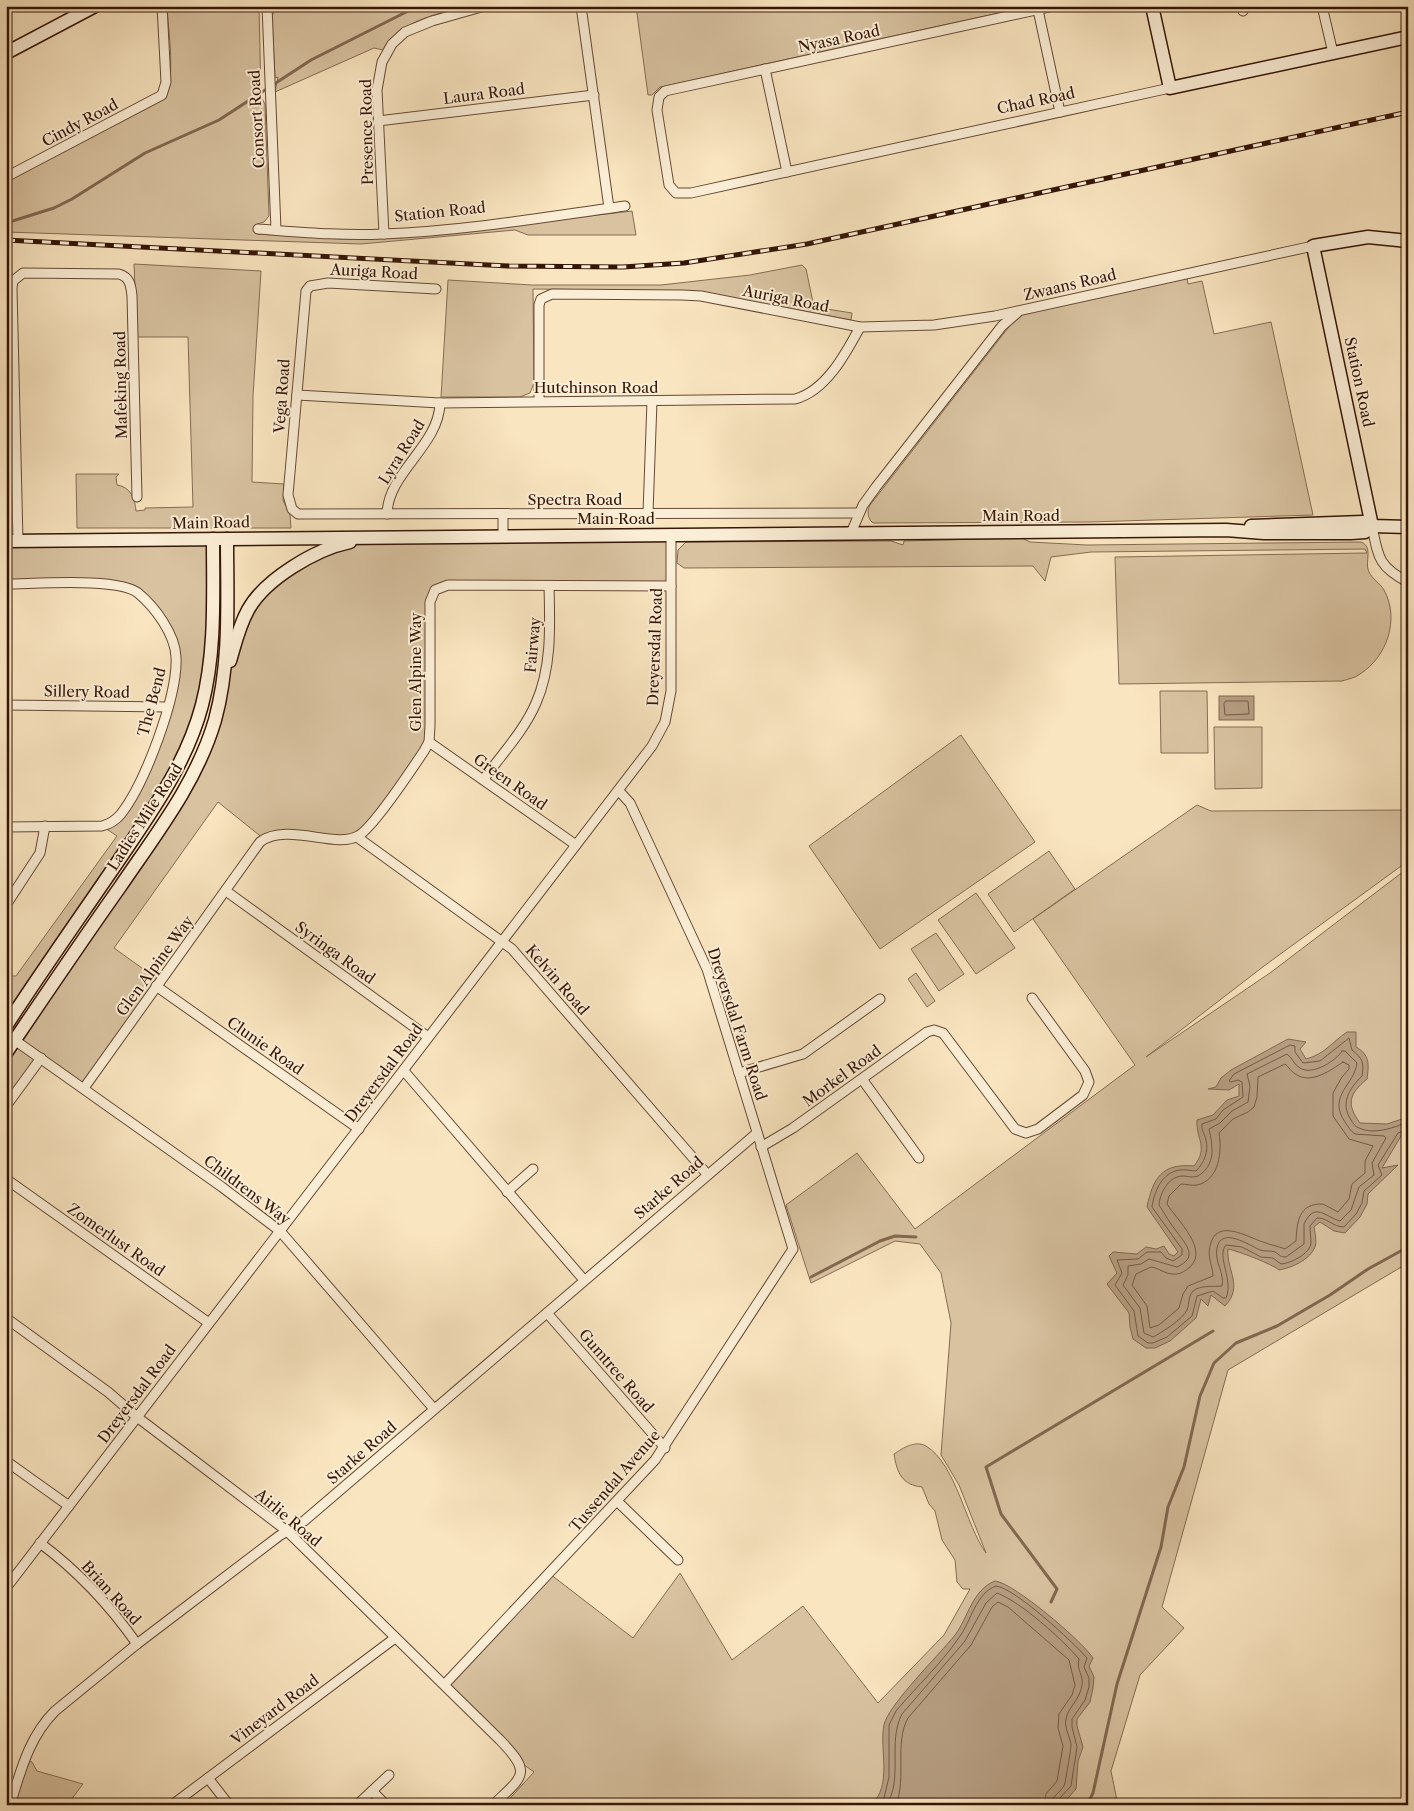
<svg xmlns="http://www.w3.org/2000/svg" width="1414" height="1811" viewBox="0 0 1414 1811" font-family="'Libre Caslon Text',serif">
	<style>
		.green { fill: #d8c2a0; stroke: #866c53 }
		.water { fill: #b69e81; stroke: #826750 }
		.lines { fill: none; stroke-linecap: round; stroke-linejoin: round }
		.shore { stroke: #765a44; stroke-width: 1 }
		.stream { stroke: #826750; stroke-width: 3 }
		.street-casing { stroke: #664934; stroke-width: 11 }
		.secondary-casing { stroke: #351506; stroke-width: 15 }
		.street { stroke: #fbeed6; stroke-width: 9 }
		.secondary { stroke: #fbeed6; stroke-width: 12 }
		.rail-casing { stroke: #351506; stroke-width: 5 }
		.rail { stroke: #fbeed6; stroke-width: 3; stroke-dasharray: 9; stroke-linecap: butt }
		.labels { text-anchor: middle; stroke-width: 4; stroke-linejoin: round; paint-order: stroke }
		.street-label { font-size: 15px; fill: #351506; stroke: #fbeed6 }
	</style>
	<rect width="100%" height="100%" fill="#f9e5c0"/>
	<filter id="stains"><feTurbulence type="fractalNoise" baseFrequency=".004" numOctaves="4"/><feColorMatrix values="0 0 0 0 .2 0 0 0 0 .09 0 0 0 0 .02 0 0 0 .5 -.17"/></filter>
	<radialGradient id="worn" r=".72"><stop offset=".6" stop-color="#630" stop-opacity="0"/><stop offset="1" stop-color="#630" stop-opacity=".3"/></radialGradient>
	<g class="green">
		<path d="M 167,6 L 259,6 L 261,97 L 265,104 L 269,216 L 264,222 L 257,224 L 257,234 L 342,239 L 400,238 L 632,211 L 636,235 L 528,235 L 515,230 L 361,244 L 6,232 L 6,182 L 163,100 C 177,83 168,29 167,6 Z"/>
		<path d="M 277,6 L 468,6 C 433,16 405,18 383,50 L 374,48 L 275,92 L 278,77 L 275,78 L 272,16 Z"/>
		<path d="M 636,6 L 1031,6 L 660,87 L 652,95 L 648,95 Z"/>
		<path d="M 134,264 L 261,271 L 253,396 L 252,482 L 284,484 L 283,500 L 290,515 L 291,528 L 77,528 L 76,474 L 119,474 L 116,477 L 117,485 C 131,487 135,499 136,511 L 145,510 L 145,508 L 193,507 L 188,337 L 137,337 Z"/>
		<path d="M 802,265 L 806,269 L 814,307 L 852,313 L 851,320 L 695,291 L 533,289 L 534,383 L 530,393 L 520,397 L 441,397 L 448,280 L 532,285 L 661,285 L 750,275 Z"/>
		<path d="M 1187,278 L 1188,284 L 1202,281 L 1214,334 L 1271,322 L 1313,515 L 1090,522 L 873,523 C 867,518 867,511 870,505 L 1015,319 L 1026,313 Z"/>
		<path d="M 671,535 L 671,586 L 448,585 L 432,595 L 429,742 L 357,837 L 264,839 L 218,802 L 114,948 L 160,981 L 84,1088 L 41,1059 L 6,1106 L 6,1053 L 189,783 L 235,644 L 261,592 L 343,543 Z"/>
		<path d="M 1022,538 L 1030,542 L 1087,545 L 1361,542 C 1374,547 1364,562 1369,572 C 1372,579 1380,583 1384,590 C 1400,619 1387,657 1360,674 C 1355,678 1348,679 1342,681 L 1119,684 L 1115,557 L 1367,553 L 1365,549 L 1091,552 L 1051,557 L 1045,581 L 1033,566 L 684,568 L 677,563 L 678,550 L 686,542 L 891,541 L 903,545 L 904,541 Z"/>
		<path d="M 213,539 L 213,613 L 192,738 L 6,1026 L 6,976 L 16,976 L 117,836 L 102,826 L 116,819 L 157,741 L 176,669 L 168,631 L 130,588 L 6,584 L 6,542 Z"/>
		<path d="M 1160,691 L 1207,691 L 1208,753 L 1161,753 Z"/>
		<path d="M 1214,727 L 1262,727 L 1262,788 L 1215,789 Z"/>
		<path d="M 961,735 L 1035,842 L 880,949 L 809,846 Z"/>
		<path d="M 1197,805 L 1211,811 L 1408,810 L 1408,861 L 1264,966 L 1146,1057 L 1270,973 L 1408,868 L 1408,1263 L 1228,1370 L 1162,1607 L 1184,1628 L 1140,1675 L 1111,1771 L 1118,1805 L 504,1805 L 534,1772 L 520,1762 L 447,1684 L 550,1574 L 633,1638 L 680,1573 L 732,1660 L 803,1606 L 878,1703 L 944,1635 L 970,1589 L 963,1589 L 957,1582 L 955,1560 L 942,1540 L 935,1511 L 929,1504 L 922,1487 C 902,1485 897,1473 894,1454 C 903,1448 915,1440 926,1446 C 956,1464 966,1526 986,1553 L 959,1485 L 941,1455 L 951,1323 L 941,1273 L 920,1244 L 895,1241 L 811,1283 L 786,1205 L 857,1153 L 915,1229 L 1135,1065 L 1033,919 Z"/>
		<path d="M 1049,851 L 1075,889 L 1014,932 L 988,894 Z"/>
		<path d="M 976,893 L 1015,948 L 976,974 L 938,920 Z"/>
		<path d="M 936,933 L 964,974 L 939,991 L 911,949 Z"/>
		<path d="M 916,973 L 935,1001 L 927,1007 L 908,979 Z"/>
		<path d="M 28,1761 L 32,1762 L 37,1771 L 83,1784 L 67,1805 L 15,1805 Z"/>
	</g>
	<g class="water">
		<rect x="1219" y="696" width="35" height="24"/>
		<path d="M 1347,1032 L 1356,1032 L 1356,1047 C 1370,1055 1369,1064 1367,1079 C 1349,1094 1346,1104 1360,1123 L 1387,1124 L 1408,1117 L 1408,1134 L 1401,1136 L 1382,1168 L 1398,1165 L 1368,1194 L 1367,1204 L 1360,1217 L 1345,1233 L 1334,1231 L 1320,1222 L 1314,1227 C 1315,1233 1317,1242 1315,1247 C 1310,1260 1291,1268 1279,1270 C 1272,1264 1238,1251 1228,1249 C 1226,1270 1244,1286 1225,1306 L 1211,1295 L 1208,1306 L 1201,1299 L 1196,1318 L 1170,1341 L 1155,1348 L 1146,1348 L 1133,1339 L 1130,1327 L 1129,1313 L 1107,1284 L 1117,1273 L 1109,1256 L 1113,1252 L 1137,1254 L 1146,1247 L 1156,1249 L 1164,1246 L 1169,1254 L 1174,1256 L 1178,1252 L 1147,1207 C 1153,1178 1162,1163 1194,1166 C 1209,1147 1196,1140 1197,1120 L 1213,1115 L 1227,1100 L 1239,1096 L 1239,1084 L 1229,1090 L 1208,1089 L 1216,1087 L 1221,1078 L 1231,1070 L 1288,1039 L 1306,1042 L 1300,1049 L 1306,1059 C 1325,1054 1332,1042 1347,1032 Z"/>
		<path d="M 995,1581 C 1014,1583 1082,1641 1093,1658 L 1089,1666 L 1094,1677 L 1093,1688 L 1090,1702 L 1077,1719 L 1077,1726 L 1083,1747 L 1078,1761 L 1076,1789 L 1062,1805 L 871,1805 C 893,1785 879,1750 884,1725 C 888,1705 940,1654 955,1635 C 968,1618 972,1590 995,1581 Z"/>
	</g>
	<g class="lines">
		<g class="shore">
			<path d="M 1226,701 L 1248,701 L 1249,714 L 1225,715 L 1224,704 Z"/>
			<path d="M 1342,1051 L 1345,1051 L 1357,1063 C 1355,1084 1327,1096 1345,1122 C 1348,1126 1350,1131 1355,1134 L 1384,1136 L 1386,1138 L 1372,1163 L 1374,1175 L 1359,1187 L 1351,1210 L 1340,1221 C 1325,1217 1315,1201 1304,1224 L 1304,1244 L 1286,1257 C 1280,1257 1280,1255 1275,1252 C 1271,1250 1265,1252 1260,1250 C 1249,1245 1221,1226 1217,1248 C 1214,1262 1225,1273 1222,1286 C 1213,1287 1206,1285 1196,1289 C 1187,1294 1190,1303 1187,1310 C 1183,1319 1161,1333 1153,1337 L 1144,1333 L 1140,1308 L 1123,1285 L 1128,1275 L 1128,1266 L 1141,1264 L 1149,1259 L 1177,1267 C 1199,1257 1186,1245 1177,1232 C 1170,1224 1165,1214 1159,1205 C 1160,1193 1168,1177 1182,1176 C 1188,1176 1193,1178 1198,1176 C 1216,1165 1213,1146 1209,1129 L 1220,1123 L 1232,1111 L 1248,1102 L 1250,1086 L 1247,1074 L 1287,1054 C 1292,1057 1294,1065 1300,1068 C 1312,1076 1336,1061 1342,1051 Z"/>
			<path d="M 1343,1062 L 1349,1065 L 1349,1069 L 1342,1077 L 1333,1093 L 1333,1116 L 1349,1139 L 1373,1146 L 1365,1161 L 1365,1173 L 1352,1184 L 1349,1199 L 1338,1212 L 1323,1204 C 1298,1203 1297,1223 1296,1241 L 1285,1249 C 1278,1246 1270,1245 1263,1242 C 1247,1237 1216,1217 1210,1246 C 1207,1258 1213,1266 1213,1276 L 1188,1286 L 1183,1294 L 1179,1308 L 1159,1325 L 1150,1328 L 1147,1306 L 1132,1285 L 1136,1274 L 1151,1267 C 1159,1268 1165,1274 1173,1274 C 1180,1275 1185,1271 1190,1267 C 1209,1249 1177,1220 1167,1204 L 1169,1196 L 1181,1184 C 1186,1184 1192,1186 1197,1185 C 1220,1180 1222,1150 1219,1133 L 1233,1119 L 1248,1112 L 1254,1107 L 1257,1097 L 1258,1077 L 1285,1064 C 1289,1067 1292,1073 1297,1075 C 1312,1084 1331,1070 1343,1062 Z"/>
			<path d="M 1408,1122 C 1393,1128 1374,1135 1359,1128 C 1355,1127 1353,1123 1351,1120 C 1340,1103 1349,1089 1362,1076 C 1364,1062 1363,1059 1352,1050 L 1349,1038 L 1320,1061 L 1303,1063 L 1295,1052 L 1295,1046 L 1290,1045 L 1234,1074 L 1229,1081 L 1231,1082 L 1238,1080 L 1242,1082 L 1243,1097 L 1223,1110 L 1216,1119 L 1202,1124 C 1201,1131 1205,1134 1206,1140 C 1209,1151 1204,1163 1196,1171 C 1191,1171 1185,1169 1180,1170 C 1162,1172 1154,1192 1152,1207 L 1182,1249 L 1182,1255 L 1173,1261 L 1166,1258 L 1161,1252 L 1147,1252 L 1138,1259 L 1117,1260 L 1122,1273 L 1115,1285 L 1134,1311 L 1138,1336 L 1148,1343 L 1153,1343 L 1167,1337 L 1192,1316 L 1197,1296 L 1213,1291 L 1223,1298 L 1226,1298 C 1234,1280 1216,1256 1226,1245 L 1242,1247 L 1261,1257 L 1273,1258 L 1281,1264 C 1291,1263 1310,1254 1311,1243 C 1311,1238 1310,1232 1310,1226 L 1317,1218 C 1326,1217 1333,1227 1344,1227 L 1356,1214 L 1362,1203 L 1364,1191 L 1382,1175 L 1378,1165 L 1398,1133 L 1408,1130"/>
			<path d="M 878,1805 L 884,1798 L 889,1777 L 889,1725 L 896,1711 C 917,1686 942,1663 960,1636 C 971,1621 976,1593 996,1586 C 1015,1588 1073,1642 1087,1658 L 1084,1667 L 1089,1678 L 1089,1687 L 1085,1700 L 1072,1719 L 1072,1727 L 1077,1747 L 1071,1786 L 1058,1800 L 1057,1805"/>
			<path d="M 886,1805 C 904,1781 887,1742 902,1714 L 965,1641 L 986,1603 L 997,1593 C 1021,1602 1062,1639 1079,1659 C 1076,1670 1084,1675 1082,1685 C 1080,1700 1068,1707 1066,1719 C 1064,1729 1070,1735 1071,1745 C 1071,1749 1066,1777 1065,1783 C 1063,1792 1052,1794 1051,1805"/>
			<path d="M 896,1805 C 907,1777 894,1744 908,1718 L 971,1645 L 992,1607 L 998,1602 L 1008,1607 L 1069,1660 L 1075,1685 L 1072,1695 L 1059,1714 L 1058,1728 L 1063,1746 L 1057,1781 L 1046,1794 L 1044,1805"/>
		</g>
		<g class="stream">
			<path d="M 6,223 L 54,208 L 72,199 L 145,153 L 219,120 L 311,60 L 418,6"/>
			<path d="M 811,1277 L 880,1241 L 895,1236 L 916,1237"/>
			<path d="M 1051,1602 L 1057,1589 L 1001,1514 L 986,1467 L 1213,1331"/>
			<path d="M 1087,1805 L 1093,1793 L 1117,1684 L 1161,1547 L 1168,1507 L 1184,1467 L 1200,1396 L 1214,1363 L 1236,1343 L 1277,1326 L 1330,1295 L 1368,1269 L 1408,1247"/>
		</g>
		<defs>
			<g id="street">
				<path d="M 267,6 L 276,230"/>
				<path d="M 581,6 L 609,208"/>
				<path d="M 1054,6 L 665,91 L 659,97 L 657,110 L 669,185 L 676,193 L 691,193 L 1170,88"/>
				<path d="M 1242,6 L 1243,11"/>
				<path d="M 1322,6 L 1333,53"/>
				<path d="M 1038,10 L 1060,112"/>
				<path d="M 765,69 L 787,172"/>
				<path d="M 378,121 L 594,95"/>
				<path d="M 6,177 L 162,95 L 166,82 L 162,6"/>
				<path d="M 258,229 C 300,232 341,236 383,234 C 464,231 546,217 625,206"/>
				<path d="M 384,234 L 377,90 L 382,62 L 392,44 L 405,32 L 432,21 L 485,6"/>
				<path d="M 436,289 L 328,283 L 310,286 L 306,291 L 288,495 L 292,509 L 298,514 L 859,513"/>
				<path d="M 297,395 L 440,403 L 795,399 C 826,391 846,353 860,327"/>
				<path d="M 539,401 L 539,305 L 541,299 L 552,294 L 682,295 L 701,296 L 860,327 L 934,325 L 995,316 L 1313,246"/>
				<path d="M 648,513 L 652,401"/>
				<path d="M 387,514 C 388,472 439,446 440,403"/>
				<path d="M 503,514 L 503,536"/>
				<path d="M 1372,526 C 1378,556 1378,567 1408,582"/>
				<path d="M 851,533 L 863,505 L 876,487 L 1002,326 L 1017,313"/>
				<path d="M 18,541 L 12,288 L 13,281 L 23,273 L 119,274 C 130,277 131,286 132,296 L 137,497"/>
				<path d="M 6,584 C 34,584 119,577 138,593 C 155,607 175,634 176,657 C 178,696 145,783 121,814 C 116,820 110,824 102,826 L 6,827"/>
				<path d="M 6,705 L 168,707"/>
				<path d="M 429,742 L 576,845"/>
				<path d="M 484,779 C 501,755 524,731 536,703 C 552,667 550,625 549,586"/>
				<path d="M 357,837 L 512,949 L 707,1174"/>
				<path d="M 226,891 L 428,1037"/>
				<path d="M 6,905 L 40,853 L 45,826"/>
				<path d="M 156,986 L 359,1129"/>
				<path d="M 6,1034 L 222,1187 L 280,1231 L 434,1409"/>
				<path d="M 404,1071 L 584,1280"/>
				<path d="M 739,1073 L 803,1054 L 880,999"/>
				<path d="M 862,1079 L 919,1158"/>
				<path d="M 84,1088 L 260,842 C 287,822 335,849 358,836 C 373,828 412,769 424,751 L 429,742 L 430,726 L 430,602 L 435,590 L 448,585 L 671,586"/>
				<path d="M 6,1106 L 41,1058"/>
				<path d="M 761,1147 L 793,1128 L 927,1032 L 934,1030 L 943,1033 L 1015,1129 L 1026,1133 L 1038,1129 L 1083,1095 L 1089,1082 L 1085,1071 L 1032,998"/>
				<path d="M 6,1179 L 209,1323"/>
				<path d="M 507,1192 L 533,1169"/>
				<path d="M 547,1313 L 665,1448"/>
				<path d="M 6,1318 L 108,1392 L 137,1417 L 287,1531 L 500,1740 C 533,1774 523,1776 493,1805"/>
				<path d="M 6,1461 L 69,1506"/>
				<path d="M 618,1502 L 678,1560"/>
				<path d="M 40,1543 C 79,1572 109,1604 137,1644"/>
				<path d="M 6,1588 L 652,746 L 665,722 L 671,691 L 671,535"/>
				<path d="M 445,1684 L 655,1460 L 793,1249 L 707,969 L 630,803 L 619,791"/>
				<path d="M 208,1778 L 229,1805"/>
				<path d="M 372,1791 L 386,1805"/>
				<path d="M 10,1805 C 21,1770 29,1737 55,1711 L 137,1644 L 279,1536 L 304,1521 L 757,1133"/>
				<path d="M 172,1805 L 395,1638"/>
				<path d="M 357,1805 L 389,1775"/>
			</g>
			<g id="secondary">
				<path d="M 1152,6 L 1170,88 L 1408,37"/>
				<path d="M 6,53 L 95,6"/>
				<path d="M 1251,526 L 1363,522 L 1372,526 L 1408,527"/>
				<path d="M 1372,526 L 1313,246 L 1368,237 L 1408,241"/>
				<path d="M 6,541 L 1226,530 L 1264,533 L 1351,533 L 1365,532 L 1372,526"/>
				<path d="M 230,661 C 235,644 239,626 248,610 C 265,579 316,549 350,542"/>
				<path d="M 6,1026 C 43,969 83,913 121,857 C 154,808 187,762 202,705 C 216,651 213,595 213,539"/>
				<path d="M 6,1053 C 44,997 81,942 120,887 C 156,834 197,782 215,720 C 231,662 227,598 227,539"/>
			</g>
		</defs>
		<use href="#street" class="street-casing"/>
		<use href="#secondary" class="secondary-casing"/>
		<use href="#street" class="street"/>
		<use href="#secondary" class="secondary"/>
		<defs>
			<path id="rail" d="M 6,240 L 508,266 L 623,267 L 684,263 L 807,244 L 1408,112"/>
		</defs>
		<use href="#rail" class="rail-casing"/>
		<use href="#rail" class="rail"/>
	</g>
	<g class="labels">
		<g class="street-label">
			<text transform="translate(839 39) rotate(-12)" y="5">Nyasa Road</text>
			<text transform="translate(484 94) rotate(-7)" y="5">Laura Road</text>
			<text transform="translate(1036 101) rotate(-12)" y="5">Chad Road</text>
			<text transform="translate(257 119) rotate(-93)" y="5">Consort Road</text>
			<text transform="translate(80 123) rotate(-28)" y="5">Cindy Road</text>
			<text transform="translate(367 132) rotate(-91)" y="5">Presence Road</text>
			<text transform="translate(440 212) rotate(-6)" y="5">Station Road</text>
			<text transform="translate(374 272) rotate(3)" y="5">Auriga Road</text>
			<text transform="translate(1070 285) rotate(-13)" y="5">Zwaans Road</text>
			<text transform="translate(786 299) rotate(11)" y="5">Auriga Road</text>
			<text transform="translate(1359 382) rotate(78)" y="5">Station Road</text>
			<text transform="translate(121 385) rotate(-91)" y="5">Mafeking Road</text>
			<text x="596" y="393">Hutchinson Road</text>
			<text transform="translate(282 396) rotate(-86)" y="5">Vega Road</text>
			<text transform="translate(402 452) rotate(-58)" y="5">Lyra Road</text>
			<text x="575" y="505">Spectra Road</text>
			<text x="1021" y="521">Main Road</text>
			<text x="616" y="524">Main Road</text>
			<text transform="translate(211 523) rotate(-1)" y="5">Main Road</text>
			<text transform="translate(533 645) rotate(-85)" y="5">Fairway</text>
			<text transform="translate(655 647) rotate(-88)" y="5">Dreyersdal Road</text>
			<text transform="translate(416 672) rotate(-90)" y="5">Glen Alpine Way</text>
			<text transform="translate(87 692) rotate(1)" y="5">Sillery Road</text>
			<text transform="translate(152 702) rotate(-75)" y="5">The Bend</text>
			<text transform="translate(510 782) rotate(35)" y="5">Green Road</text>
			<text transform="translate(145 817) rotate(-57)" y="5">Ladies Mile Road</text>
			<text transform="translate(335 953) rotate(36)" y="5">Syringa Road</text>
			<text transform="translate(155 966) rotate(-54)" y="5">Glen Alpine Way</text>
			<text transform="translate(557 980) rotate(49)" y="5">Kelvin Road</text>
			<text transform="translate(737 1024) rotate(72)" y="5">Dreyersdal Farm Road</text>
			<text transform="translate(265 1046) rotate(35)" y="5">Clunie Road</text>
			<text transform="translate(384 1073) rotate(-53)" y="5">Dreyersdal Road</text>
			<text transform="translate(842 1076) rotate(-36)" y="5">Morkel Road</text>
			<text transform="translate(669 1188) rotate(-41)" y="5">Starke Road</text>
			<text transform="translate(247 1190) rotate(37)" y="5">Childrens Way</text>
			<text transform="translate(116 1240) rotate(35)" y="5">Zomerlust Road</text>
			<text transform="translate(616 1371) rotate(49)" y="5">Gumtree Road</text>
			<text transform="translate(137 1394) rotate(-53)" y="5">Dreyersdal Road</text>
			<text transform="translate(362 1453) rotate(-41)" y="5">Starke Road</text>
			<text transform="translate(615 1481) rotate(-49)" y="5">Tussendal Avenue</text>
			<text transform="translate(288 1518) rotate(40)" y="5">Airlie Road</text>
			<text transform="translate(111 1593) rotate(48)" y="5">Brian Road</text>
			<text transform="translate(275 1710) rotate(-37)" y="5">Vineyard Road</text>
		</g>
	</g>
	<rect width="1414" height="1811" fill="none" stroke="#f9e5c0" stroke-width="25"/>
	<rect x="8" y="8" width="1399" height="1796" fill="none" stroke="#351506" stroke-width="2.5"/>
	<rect x="12" y="12" width="1389" height="1786" fill="none" stroke="#351506"/>
	<rect width="100%" height="100%" filter="url(#stains)"/>
	<rect width="100%" height="100%" fill="url(#worn)"/>
</svg>
